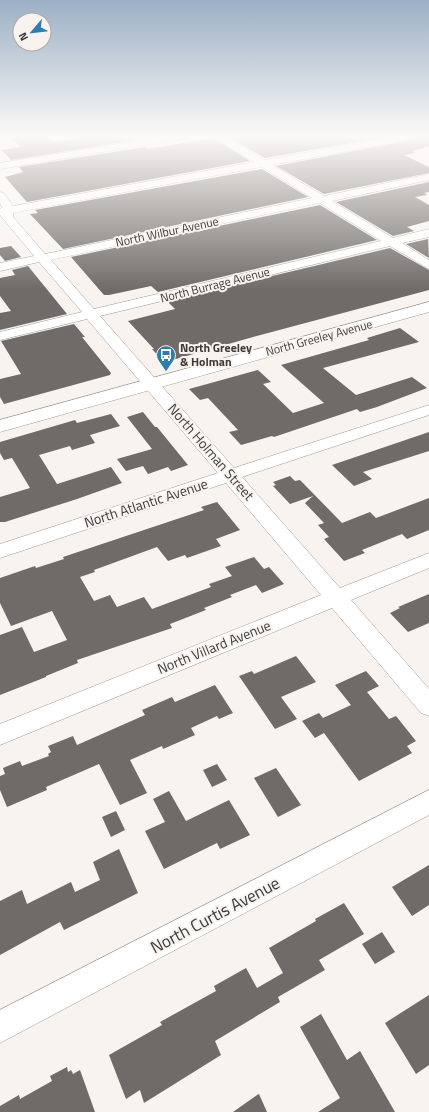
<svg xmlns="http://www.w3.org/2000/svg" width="429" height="1112" viewBox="0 0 429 1112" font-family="'Titillium Web',sans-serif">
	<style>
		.building { fill: #706b68 }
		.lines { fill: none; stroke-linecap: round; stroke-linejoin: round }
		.minor-casing { stroke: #9e9995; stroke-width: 1 }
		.major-casing { stroke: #9e9995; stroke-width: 1 }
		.minor { fill: #fff; fill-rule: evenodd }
		.major { fill: #fff; fill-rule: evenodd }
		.labels { text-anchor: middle; stroke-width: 4; stroke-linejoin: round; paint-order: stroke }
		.far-street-label { font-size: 12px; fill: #3d3b39; stroke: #f9f3ef }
		.far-poi-label { font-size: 12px; font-weight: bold; fill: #3d3b39; stroke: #f9f3ef; text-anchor: start }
		.street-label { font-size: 14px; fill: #3d3b39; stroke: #f9f3ef }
		.near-street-label { font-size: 17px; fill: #3d3b39; stroke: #f9f3ef }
	</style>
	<rect width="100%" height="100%" fill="#f9f3ef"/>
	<g class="building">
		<path d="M 8,135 L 45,135 L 54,142 L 100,135 L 128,135 L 135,140 L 11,160 L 2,150 L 21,147 Z"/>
		<path d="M 233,135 L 397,135 L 265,158 L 227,136 Z"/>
		<path d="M 422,135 L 429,135 L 429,146 L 412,151 L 415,153 L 404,155 L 429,167 L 429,173 L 324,194 L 276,166 L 416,139 Z"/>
		<path d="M 213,138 L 250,161 L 27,202 L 5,177 L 23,172 L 19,167 L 145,147 L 148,149 Z"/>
		<path d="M 262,169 L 308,197 L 63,249 L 30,214 L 38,213 L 35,210 Z"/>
		<path d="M 429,182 L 429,192 L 424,193 L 427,195 L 415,197 L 429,205 L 429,221 L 407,227 L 414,231 L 393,236 L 336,202 Z"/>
		<path d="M 320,205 L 377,240 L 158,292 L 151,286 L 109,295 L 104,295 L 71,257 Z"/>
		<path d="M 428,239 L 429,258 L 406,244 Z"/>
		<path d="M 11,246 L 21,257 L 5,261 L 0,255 L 0,248 Z"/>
		<path d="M 390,248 L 429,270 L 429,290 L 253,337 L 169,361 L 163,361 L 152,349 L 154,349 L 128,321 L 175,309 L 167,301 Z"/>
		<path d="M 28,266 L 67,314 L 0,330 L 0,313 L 11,311 L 0,296 L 0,278 L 15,275 L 12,270 Z"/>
		<path d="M 74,324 L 85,337 L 82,337 L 111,373 L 110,375 L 4,404 L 0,397 L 0,379 L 21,374 L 1,341 Z"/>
		<path d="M 400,328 L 419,342 L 323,368 L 356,395 L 412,377 L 427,388 L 377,407 L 360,412 L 357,409 L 274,437 L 272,436 L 241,445 L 229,432 L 238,430 L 208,398 L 200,400 L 189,389 L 258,370 L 271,382 L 263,384 L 293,413 L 324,403 L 281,365 L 369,340 L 367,338 Z"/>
		<path d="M 143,412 L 155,427 L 157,427 L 188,465 L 171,471 L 168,467 L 148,474 L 143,466 L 126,471 L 117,459 L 152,449 L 127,417 Z"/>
		<path d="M 111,414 L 120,426 L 90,435 L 95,443 L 72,450 L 70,446 L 39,455 L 57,484 L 111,467 L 122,483 L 77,499 L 5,522 L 0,522 L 0,497 L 30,488 L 12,458 L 4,460 L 0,453 L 0,442 L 75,420 L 77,423 Z"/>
		<path d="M 429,432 L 429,451 L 363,472 L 372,479 L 354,486 L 332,465 Z"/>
		<path d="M 290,476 L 295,481 L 300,480 L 342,523 L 370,512 L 376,518 L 429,498 L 429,530 L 407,539 L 402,534 L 362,550 L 365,553 L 344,561 L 324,539 L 329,537 L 318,525 L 324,523 L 305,503 L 313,496 L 290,504 L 273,486 L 276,485 L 273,482 Z"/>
		<path d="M 217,502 L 240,530 L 216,539 L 221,546 L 187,558 L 185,555 L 168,561 L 157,547 L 94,570 L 95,572 L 80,577 L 94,601 L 110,595 L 117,607 L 144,597 L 152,609 L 211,587 L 209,584 L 232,576 L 225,567 L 254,557 L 264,569 L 269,567 L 284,584 L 262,593 L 256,585 L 230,595 L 232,597 L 204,608 L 206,610 L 170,624 L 172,628 L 77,660 L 78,663 L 46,676 L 46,677 L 0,695 L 0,635 L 22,627 L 34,652 L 67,640 L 52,611 L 11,626 L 0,603 L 0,578 L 35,566 L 36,568 L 64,559 L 63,557 L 204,510 L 201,507 Z"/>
		<path d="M 429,594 L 429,623 L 408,632 L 390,613 L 400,608 L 398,607 Z"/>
		<path d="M 296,656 L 316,682 L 281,697 L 297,719 L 275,729 L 239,676 L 252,671 L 254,674 Z"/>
		<path d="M 366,671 L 379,686 L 367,692 L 389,719 L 396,716 L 416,741 L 407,746 L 412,753 L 359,781 L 324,733 L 315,738 L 302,721 L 319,713 L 323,718 L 351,705 L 335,685 Z"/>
		<path d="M 215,685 L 233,713 L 219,719 L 217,716 L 191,728 L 195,735 L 163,749 L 162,746 L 130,760 L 147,793 L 120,805 L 99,764 L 46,787 L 47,790 L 7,807 L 0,790 L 0,776 L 5,774 L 3,768 L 20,761 L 22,766 L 49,756 L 48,754 L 51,752 L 48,746 L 73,736 L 77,745 L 145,715 L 142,710 L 172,697 L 175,702 Z"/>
		<path d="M 217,764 L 227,780 L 212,787 L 203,770 Z"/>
		<path d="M 276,768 L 301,805 L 278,817 L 254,778 Z"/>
		<path d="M 169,791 L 186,821 L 229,800 L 250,835 L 220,849 L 217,843 L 164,869 L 145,831 L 165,822 L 153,799 Z"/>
		<path d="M 116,811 L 125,830 L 111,837 L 102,817 Z"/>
		<path d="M 119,849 L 138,893 L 64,930 L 60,922 L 0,955 L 0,901 L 22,890 L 27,904 L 71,882 L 75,892 L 100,880 L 93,862 Z"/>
		<path d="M 429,865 L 429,905 L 412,916 L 392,887 Z"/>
		<path d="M 344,903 L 364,934 L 319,960 L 325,970 L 278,997 L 280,1002 L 215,1041 L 221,1055 L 144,1103 L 140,1090 L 126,1099 L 109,1055 L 162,1025 L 160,1022 L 216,991 L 214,986 L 246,968 L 257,988 L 283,973 L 269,948 L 316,921 L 315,919 Z"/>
		<path d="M 382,932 L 395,952 L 375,964 L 362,944 Z"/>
		<path d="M 429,995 L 429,1065 L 416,1074 L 385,1023 Z"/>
		<path d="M 321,1014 L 347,1060 L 360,1051 L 395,1112 L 318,1112 L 340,1098 L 300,1027 Z"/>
		<path d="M 67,1067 L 68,1072 L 71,1070 L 73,1074 L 80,1070 L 95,1112 L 0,1112 L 0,1106 L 19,1095 L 20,1099 L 52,1081 L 50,1076 Z"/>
		<path d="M 259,1094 L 267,1112 L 233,1112 L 257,1095 Z"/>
	</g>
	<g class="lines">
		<defs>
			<g id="minor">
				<path d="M 174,135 L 193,135 L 188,138 L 0,169 L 0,163 Z"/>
				<path d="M 213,135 L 223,135 L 265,160 L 403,135 L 421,135 L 416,138 L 272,165 L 324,196 L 429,174 L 429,180 L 332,201 L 393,238 L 429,229 L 429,237 L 402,243 L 429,260 L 429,269 L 390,246 L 100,316 L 234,468 L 429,405 L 429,415 L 242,477 L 340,588 L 429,553 L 429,568 L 351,600 L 429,689 L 429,716 L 421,713 L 332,608 L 0,745 L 0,724 L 321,595 L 226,483 L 0,558 L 0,544 L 218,473 L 87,319 L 0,340 L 0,332 L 82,312 L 39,262 L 0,271 L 0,263 L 34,256 L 0,215 L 0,209 L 2,207 L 0,203 L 0,192 L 4,193 L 13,206 L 254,162 L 214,137 ZM 262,167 L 312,198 L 45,254 L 13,217 L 13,213 ZM 320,203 L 381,241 L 94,309 L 51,260 Z"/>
				<path d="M 429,790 L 429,815 L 0,1043 L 0,1010 Z"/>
			</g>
			<path id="major" d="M 429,302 L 429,312 L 0,432 L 0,420 Z"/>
		</defs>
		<use href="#minor" class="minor-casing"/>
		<use href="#major" class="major-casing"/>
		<use href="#minor" class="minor"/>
		<use href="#major" class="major"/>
	</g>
	<linearGradient id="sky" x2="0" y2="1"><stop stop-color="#9bafc4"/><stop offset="0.47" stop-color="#fcfaf8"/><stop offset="1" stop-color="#fcfaf8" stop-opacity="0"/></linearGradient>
	<rect width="429" height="290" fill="url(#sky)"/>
	<defs>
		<symbol id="bus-pin" viewBox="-11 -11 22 30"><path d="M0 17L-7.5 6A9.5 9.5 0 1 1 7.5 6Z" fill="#2c7eaf" stroke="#f9f3ef"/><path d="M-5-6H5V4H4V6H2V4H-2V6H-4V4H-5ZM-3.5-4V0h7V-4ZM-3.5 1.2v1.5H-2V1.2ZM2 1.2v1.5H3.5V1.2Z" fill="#fff"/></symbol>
	</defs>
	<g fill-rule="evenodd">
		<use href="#bus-pin" x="155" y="344" width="22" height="30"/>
	</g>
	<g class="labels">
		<g class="far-street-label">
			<text transform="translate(167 232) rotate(-12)" y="4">North Wilbur Avenue</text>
			<text transform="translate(215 285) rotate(-14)" y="4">North Burrage Avenue</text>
			<text transform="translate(319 338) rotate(-15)" y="4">North Greeley Avenue</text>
		</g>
		<g class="far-poi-label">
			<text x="180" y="352">North Greeley<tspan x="180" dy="14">&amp; Holman</tspan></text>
		</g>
		<g class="street-label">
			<text transform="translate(211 452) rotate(49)" y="5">North Holman Street</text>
			<text transform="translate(146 503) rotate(-18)" y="5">North Atlantic Avenue</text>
			<text transform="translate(214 647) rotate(-22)" y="5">North Villard Avenue</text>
		</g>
		<g class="near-street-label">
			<text transform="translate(215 915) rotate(-28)" y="6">North Curtis Avenue</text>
		</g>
	</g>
	<g transform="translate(32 32) rotate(242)"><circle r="19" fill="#f9f3ef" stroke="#aea9a6"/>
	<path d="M0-3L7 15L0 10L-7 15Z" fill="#2c7eaf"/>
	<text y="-6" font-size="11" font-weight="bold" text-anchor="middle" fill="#3d3b39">N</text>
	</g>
</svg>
